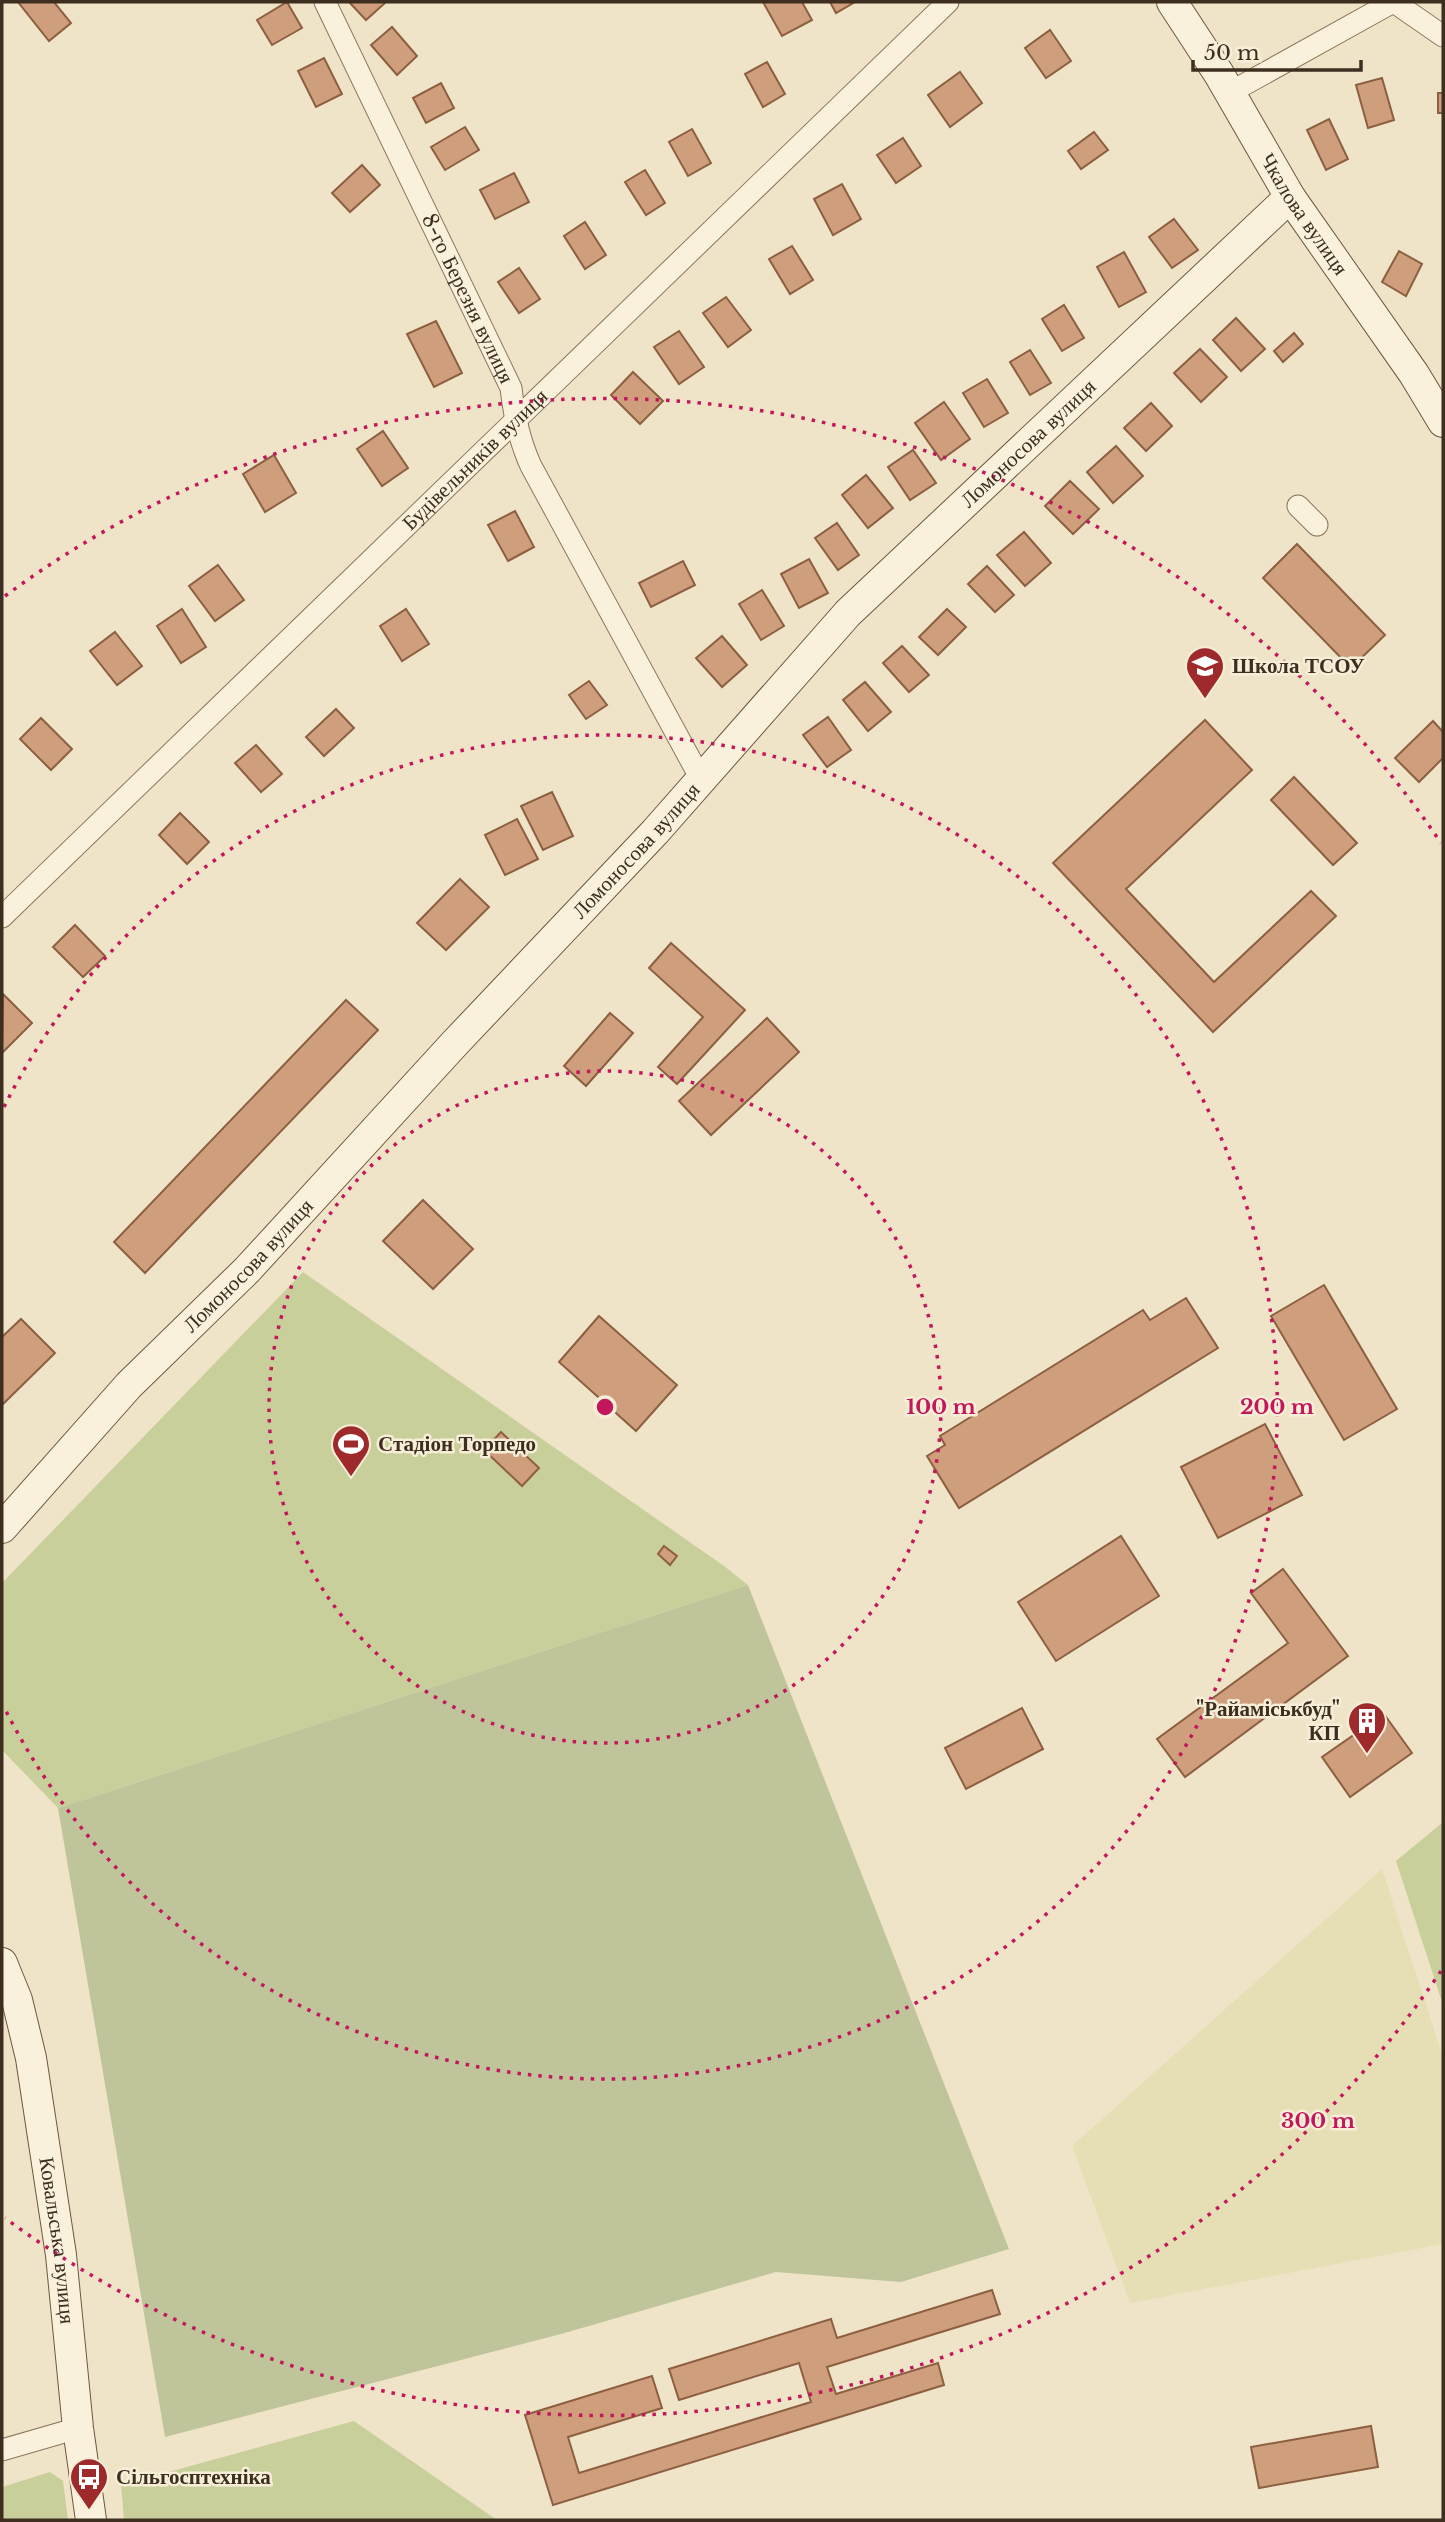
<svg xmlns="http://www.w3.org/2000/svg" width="1445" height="2522" viewBox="0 0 1445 2522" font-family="'Libre Baskerville',serif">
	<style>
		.farmland { fill: #e6deb5 }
		.green { fill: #c9cf9b }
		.cemetery { fill: #bfc49a }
		.building { fill: #cf9f7d; stroke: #8d5f41; stroke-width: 2 }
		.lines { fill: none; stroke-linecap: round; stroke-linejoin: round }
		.street-casing { stroke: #8d765c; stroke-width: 23 }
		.secondary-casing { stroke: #6f573f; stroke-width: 32 }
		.street { stroke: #faf1dc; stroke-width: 21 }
		.secondary { stroke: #faf1dc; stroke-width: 30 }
		.ring { fill: none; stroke: #c2185b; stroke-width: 3.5; stroke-dasharray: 3.5 7 }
		.labels { text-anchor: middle; stroke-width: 5; stroke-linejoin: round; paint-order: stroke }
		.street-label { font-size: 21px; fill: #3d2e20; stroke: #f7eed8 }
		.poi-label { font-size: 21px; font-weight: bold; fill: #3d2e20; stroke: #f7eed8; text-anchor: start }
		.centre { fill: #c2185b; stroke: #f7eed8; stroke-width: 3.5 }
		.ring-label { font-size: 21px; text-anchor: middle; font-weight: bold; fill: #c2185b; stroke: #f7eed8; stroke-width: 5; stroke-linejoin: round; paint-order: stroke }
	</style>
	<rect width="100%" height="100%" fill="#f0e4c8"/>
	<path class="farmland" d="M 1382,1869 L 1443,2057 L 1443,2244 L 1130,2303 L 1072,2146 Z"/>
	<g class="green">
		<path d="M 303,1272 L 724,1566 L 748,1585 L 58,1808 L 2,1750 L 2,1583 Z"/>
		<path d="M 1443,1822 L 1443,2005 L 1396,1861 Z"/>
		<path d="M 354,2421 L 497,2520 L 124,2520 L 121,2485 Z"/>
		<path d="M 50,2472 L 63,2481 L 68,2520 L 2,2520 L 2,2487 Z"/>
	</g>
	<path class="cemetery" d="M 748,1585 L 1009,2249 L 901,2282 L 776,2272 L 561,2334 L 165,2437 L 58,1808 Z"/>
	<g class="building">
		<path d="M 18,2 L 54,2 L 71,23 L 49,41 Z"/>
		<path d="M 287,2 L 302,28 L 272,45 L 257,20 Z"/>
		<path d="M 349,2 L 386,2 L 366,20 Z"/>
		<path d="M 763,2 L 802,2 L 812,20 L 782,36 Z"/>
		<path d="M 830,2 L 855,2 L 836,13 Z"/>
		<path d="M 392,27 L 417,56 L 397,75 L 371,45 Z"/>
		<path d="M 1050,30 L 1071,61 L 1046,78 L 1025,48 Z"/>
		<path d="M 324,58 L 342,94 L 316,107 L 298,71 Z"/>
		<path d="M 767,62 L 785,94 L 763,107 L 745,74 Z"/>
		<path d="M 960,72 L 982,103 L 950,127 L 928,95 Z"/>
		<path d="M 1382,78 L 1394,120 L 1368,128 L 1356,85 Z"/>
		<path d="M 441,83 L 454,108 L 426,123 L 413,98 Z"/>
		<rect x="1438" y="93" width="5" height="20"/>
		<path d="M 1329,119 L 1348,159 L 1326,170 L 1307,130 Z"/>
		<path d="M 465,127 L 479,150 L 445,170 L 431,147 Z"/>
		<path d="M 692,129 L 711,163 L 688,176 L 669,142 Z"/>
		<path d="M 1094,132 L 1108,150 L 1081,169 L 1068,151 Z"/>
		<path d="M 903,138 L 921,166 L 896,183 L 877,155 Z"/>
		<path d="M 362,165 L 380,185 L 350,212 L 332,193 Z"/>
		<path d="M 645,170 L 665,203 L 646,215 L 625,182 Z"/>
		<path d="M 514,173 L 529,202 L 495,219 L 480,190 Z"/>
		<path d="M 842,184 L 861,219 L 833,235 L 814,199 Z"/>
		<path d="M 1174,219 L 1198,250 L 1172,268 L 1149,237 Z"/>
		<path d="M 585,222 L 606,255 L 585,269 L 564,236 Z"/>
		<path d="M 792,246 L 813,280 L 790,294 L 769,259 Z"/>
		<path d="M 1399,251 L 1422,264 L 1406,296 L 1382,282 Z"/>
		<path d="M 1124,252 L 1146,292 L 1119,307 L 1097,267 Z"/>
		<path d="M 519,268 L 540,299 L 519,313 L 498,282 Z"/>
		<path d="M 726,297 L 751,330 L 728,347 L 703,313 Z"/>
		<path d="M 1064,305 L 1084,338 L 1062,351 L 1042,319 Z"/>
		<path d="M 1236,318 L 1265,349 L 1241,371 L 1213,340 Z"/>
		<path d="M 436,321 L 462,373 L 434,387 L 407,334 Z"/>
		<path d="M 679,331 L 704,367 L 679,384 L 654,347 Z"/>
		<path d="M 1294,333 L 1303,344 L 1283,362 L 1274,351 Z"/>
		<path d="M 1200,349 L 1227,377 L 1201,402 L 1174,373 Z"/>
		<path d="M 1030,350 L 1051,383 L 1030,395 L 1010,362 Z"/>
		<path d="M 633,372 L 663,401 L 640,424 L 611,395 Z"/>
		<path d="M 987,379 L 1008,413 L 984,427 L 963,393 Z"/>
		<path d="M 944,402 L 970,439 L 941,460 L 915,423 Z"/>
		<path d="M 1151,403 L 1172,426 L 1146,451 L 1124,428 Z"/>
		<path d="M 383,431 L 408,468 L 382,486 L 357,449 Z"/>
		<path d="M 1116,446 L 1143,476 L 1113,503 L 1087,472 Z"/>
		<path d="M 913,450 L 936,483 L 910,500 L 888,467 Z"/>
		<path d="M 274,455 L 296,493 L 265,512 L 243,474 Z"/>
		<path d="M 866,475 L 893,508 L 868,528 L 842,495 Z"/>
		<path d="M 1070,481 L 1099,509 L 1073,534 L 1045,506 Z"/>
		<path d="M 515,511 L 534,547 L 508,561 L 488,525 Z"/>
		<path d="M 837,523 L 859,555 L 838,570 L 815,538 Z"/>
		<path d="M 1024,532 L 1051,563 L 1025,586 L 997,555 Z"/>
		<path d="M 1297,544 L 1385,635 L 1351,668 L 1263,578 Z"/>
		<path d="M 809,559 L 828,593 L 799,608 L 781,574 Z"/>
		<path d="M 683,561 L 695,585 L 651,607 L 639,583 Z"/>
		<path d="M 218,565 L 244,600 L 215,621 L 189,586 Z"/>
		<path d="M 987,566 L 1014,595 L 995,612 L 968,584 Z"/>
		<path d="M 762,590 L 784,626 L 761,640 L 739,604 Z"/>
		<path d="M 182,609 L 206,647 L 181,663 L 157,626 Z"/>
		<path d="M 406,609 L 429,644 L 402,661 L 380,626 Z"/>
		<path d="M 947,609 L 966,627 L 938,655 L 919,637 Z"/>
		<path d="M 115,632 L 142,666 L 117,685 L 90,651 Z"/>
		<path d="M 722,636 L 747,665 L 722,687 L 696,658 Z"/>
		<path d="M 902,646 L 929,675 L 909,692 L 883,663 Z"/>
		<path d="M 589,681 L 607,705 L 586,719 L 569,695 Z"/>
		<path d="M 865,682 L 891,712 L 868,731 L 843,700 Z"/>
		<path d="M 336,709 L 354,728 L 324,756 L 306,737 Z"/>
		<path d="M 828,717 L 851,750 L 827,767 L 803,735 Z"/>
		<path d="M 41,718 L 72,749 L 51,770 L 20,739 Z"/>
		<path d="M 1205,720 L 1252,770 L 1126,889 L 1214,982 L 1311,891 L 1336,916 L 1213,1032 L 1053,863 Z"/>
		<path d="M 1433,721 L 1443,732 L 1443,758 L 1419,782 L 1395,758 Z"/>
		<path d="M 256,745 L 282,774 L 261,792 L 235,763 Z"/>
		<path d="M 1294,777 L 1357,843 L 1333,865 L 1271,800 Z"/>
		<path d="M 552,792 L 573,836 L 543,850 L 521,806 Z"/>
		<path d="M 180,813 L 209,842 L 187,864 L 159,835 Z"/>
		<path d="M 517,819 L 538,859 L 505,875 L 485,835 Z"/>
		<path d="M 460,879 L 489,907 L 446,950 L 417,923 Z"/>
		<path d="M 75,925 L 105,956 L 83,977 L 53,947 Z"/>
		<path d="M 671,943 L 745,1010 L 677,1084 L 658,1067 L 703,1017 L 649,968 Z"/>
		<path d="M 3,994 L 32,1023 L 3,1052 L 2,1050 Z"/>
		<path d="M 346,1000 L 378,1030 L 145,1273 L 114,1242 Z"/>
		<path d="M 610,1013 L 633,1033 L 586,1086 L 564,1066 Z"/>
		<path d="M 767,1018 L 799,1052 L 711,1135 L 679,1101 Z"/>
		<path d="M 423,1200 L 473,1249 L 433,1289 L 383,1241 Z"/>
		<path d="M 1324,1285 L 1397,1409 L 1344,1440 L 1271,1316 Z"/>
		<path d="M 1186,1298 L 1218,1348 L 959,1508 L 927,1456 L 945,1445 L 940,1436 L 1143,1310 L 1150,1320 Z"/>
		<path d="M 599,1316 L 677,1385 L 636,1431 L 559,1362 Z"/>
		<path d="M 21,1319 L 55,1353 L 2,1405 L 2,1337 Z"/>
		<path d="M 1265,1424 L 1302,1495 L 1218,1538 L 1181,1467 Z"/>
		<path d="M 501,1432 L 539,1468 L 522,1486 L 484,1450 Z"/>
		<path d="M 1121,1536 L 1159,1596 L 1056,1661 L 1018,1602 Z"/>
		<path d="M 664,1546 L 677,1556 L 670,1565 L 658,1554 Z"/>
		<path d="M 1283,1569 L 1348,1656 L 1185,1777 L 1157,1739 L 1288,1643 L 1251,1593 Z"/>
		<path d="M 1022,1708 L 1043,1749 L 966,1789 L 945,1748 Z"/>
		<path d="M 1384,1714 L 1412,1753 L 1350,1797 L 1322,1757 Z"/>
		<path d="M 992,2290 L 1000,2314 L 827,2367 L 836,2394 L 938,2363 L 944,2385 L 553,2505 L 525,2415 L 652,2376 L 662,2408 L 568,2437 L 579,2473 L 811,2402 L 799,2363 L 679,2400 L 669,2369 L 831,2319 L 837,2338 Z"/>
		<path d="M 1371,2426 L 1378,2467 L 1259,2488 L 1251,2447 Z"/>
	</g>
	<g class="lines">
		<defs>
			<g id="street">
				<path id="s1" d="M 325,2 L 511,388 C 514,416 519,440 531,466 L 702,781"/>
				<path d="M 1394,2 L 1443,36"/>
				<path d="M 1229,93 L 1393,2"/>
				<path d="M 1298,506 L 1317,525"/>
				<path id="s2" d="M 2,917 L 948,2"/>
				<path d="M 2,2450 L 78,2428"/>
			</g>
			<g id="secondary">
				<path id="s3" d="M 1172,2 L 1219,74 L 1290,197 L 1414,374 L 1443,422"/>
				<path id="s4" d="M 2,1528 L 129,1385 L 247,1270 L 455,1043 L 655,832 L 848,613 L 1290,197"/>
				<path id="s5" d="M 2,1963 L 17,2000 L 31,2058 L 61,2255 L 78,2428 L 91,2520"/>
			</g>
		</defs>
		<use href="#street" class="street-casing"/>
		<use href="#secondary" class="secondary-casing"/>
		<use href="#street" class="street"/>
		<use href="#secondary" class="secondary"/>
	</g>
	<g class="ring">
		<circle cx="605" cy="1407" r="336"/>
		<path d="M4 1107A672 672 0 1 1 4 1707"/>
		<path d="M1441 1971A1009 1009 0 0 1 5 2218M5 596A1009 1009 0 0 1 1441 843"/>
	</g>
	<defs>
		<symbol id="school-pin" viewBox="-11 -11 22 30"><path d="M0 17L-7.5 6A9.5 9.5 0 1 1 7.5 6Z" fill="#9e2a2b" stroke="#f7eed8"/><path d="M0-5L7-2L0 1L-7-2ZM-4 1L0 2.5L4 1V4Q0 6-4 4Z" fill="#fff"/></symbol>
		<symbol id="stadium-pin" viewBox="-11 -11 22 30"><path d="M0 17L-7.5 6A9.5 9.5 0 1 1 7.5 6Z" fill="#9e2a2b" stroke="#f7eed8"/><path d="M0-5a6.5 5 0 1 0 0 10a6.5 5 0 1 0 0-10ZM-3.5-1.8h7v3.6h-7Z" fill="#fff"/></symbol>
		<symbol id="building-pin" viewBox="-11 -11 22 30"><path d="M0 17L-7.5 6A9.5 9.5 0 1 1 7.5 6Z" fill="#9e2a2b" stroke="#f7eed8"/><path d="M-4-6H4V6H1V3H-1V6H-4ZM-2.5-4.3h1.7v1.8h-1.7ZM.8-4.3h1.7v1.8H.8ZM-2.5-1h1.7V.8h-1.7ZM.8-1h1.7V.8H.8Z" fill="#fff"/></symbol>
		<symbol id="bus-pin" viewBox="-11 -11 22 30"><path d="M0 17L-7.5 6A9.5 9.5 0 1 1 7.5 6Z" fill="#9e2a2b" stroke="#f7eed8"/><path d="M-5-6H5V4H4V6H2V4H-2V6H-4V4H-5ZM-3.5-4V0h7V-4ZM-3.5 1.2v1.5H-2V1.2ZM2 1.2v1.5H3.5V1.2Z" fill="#fff"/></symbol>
	</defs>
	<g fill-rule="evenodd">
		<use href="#school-pin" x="1183" y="644" width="44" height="60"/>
		<use href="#stadium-pin" x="329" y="1422" width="44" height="60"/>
		<use href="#building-pin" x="1345" y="1699" width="44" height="60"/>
		<use href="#bus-pin" x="67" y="2455" width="44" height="60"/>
	</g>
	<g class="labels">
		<g class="street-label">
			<text dy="7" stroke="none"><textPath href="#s3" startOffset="250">Чкалова вулиця</textPath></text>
			<text dy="7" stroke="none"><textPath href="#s1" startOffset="329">8-го Березня вулиця</textPath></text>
			<text dy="7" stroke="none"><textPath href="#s4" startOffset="1494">Ломоносова вулиця</textPath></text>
			<text dy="7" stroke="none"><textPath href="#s2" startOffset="658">Будівельників вулиця</textPath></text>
			<text dy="7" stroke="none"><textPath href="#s4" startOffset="928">Ломоносова вулиця</textPath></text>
			<text dy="7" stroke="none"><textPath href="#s4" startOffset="360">Ломоносова вулиця</textPath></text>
			<text dy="7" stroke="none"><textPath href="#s5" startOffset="284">Ковальська вулиця</textPath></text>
		</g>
		<g class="poi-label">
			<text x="1232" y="673">Школа ТСОУ</text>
			<text x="378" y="1451">Стадіон Торпедо</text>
			<text x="1340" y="1716" text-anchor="end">"Райаміськбуд"<tspan x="1340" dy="24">КП</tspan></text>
			<text x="116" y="2484">Сільгосптехніка</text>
		</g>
	</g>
	<circle cx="605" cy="1407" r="10" class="centre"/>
	<g class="ring-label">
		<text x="941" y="1414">100 m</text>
		<text x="1277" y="1414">200 m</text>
		<text x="1318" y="2128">300 m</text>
	</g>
	<rect width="1445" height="2522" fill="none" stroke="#3d2e20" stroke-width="7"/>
	<path d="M1193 60v10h168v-10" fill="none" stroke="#3d2e20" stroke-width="3.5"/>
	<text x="1204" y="60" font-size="21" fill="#3d2e20" stroke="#f7eed8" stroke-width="5" paint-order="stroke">50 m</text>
</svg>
